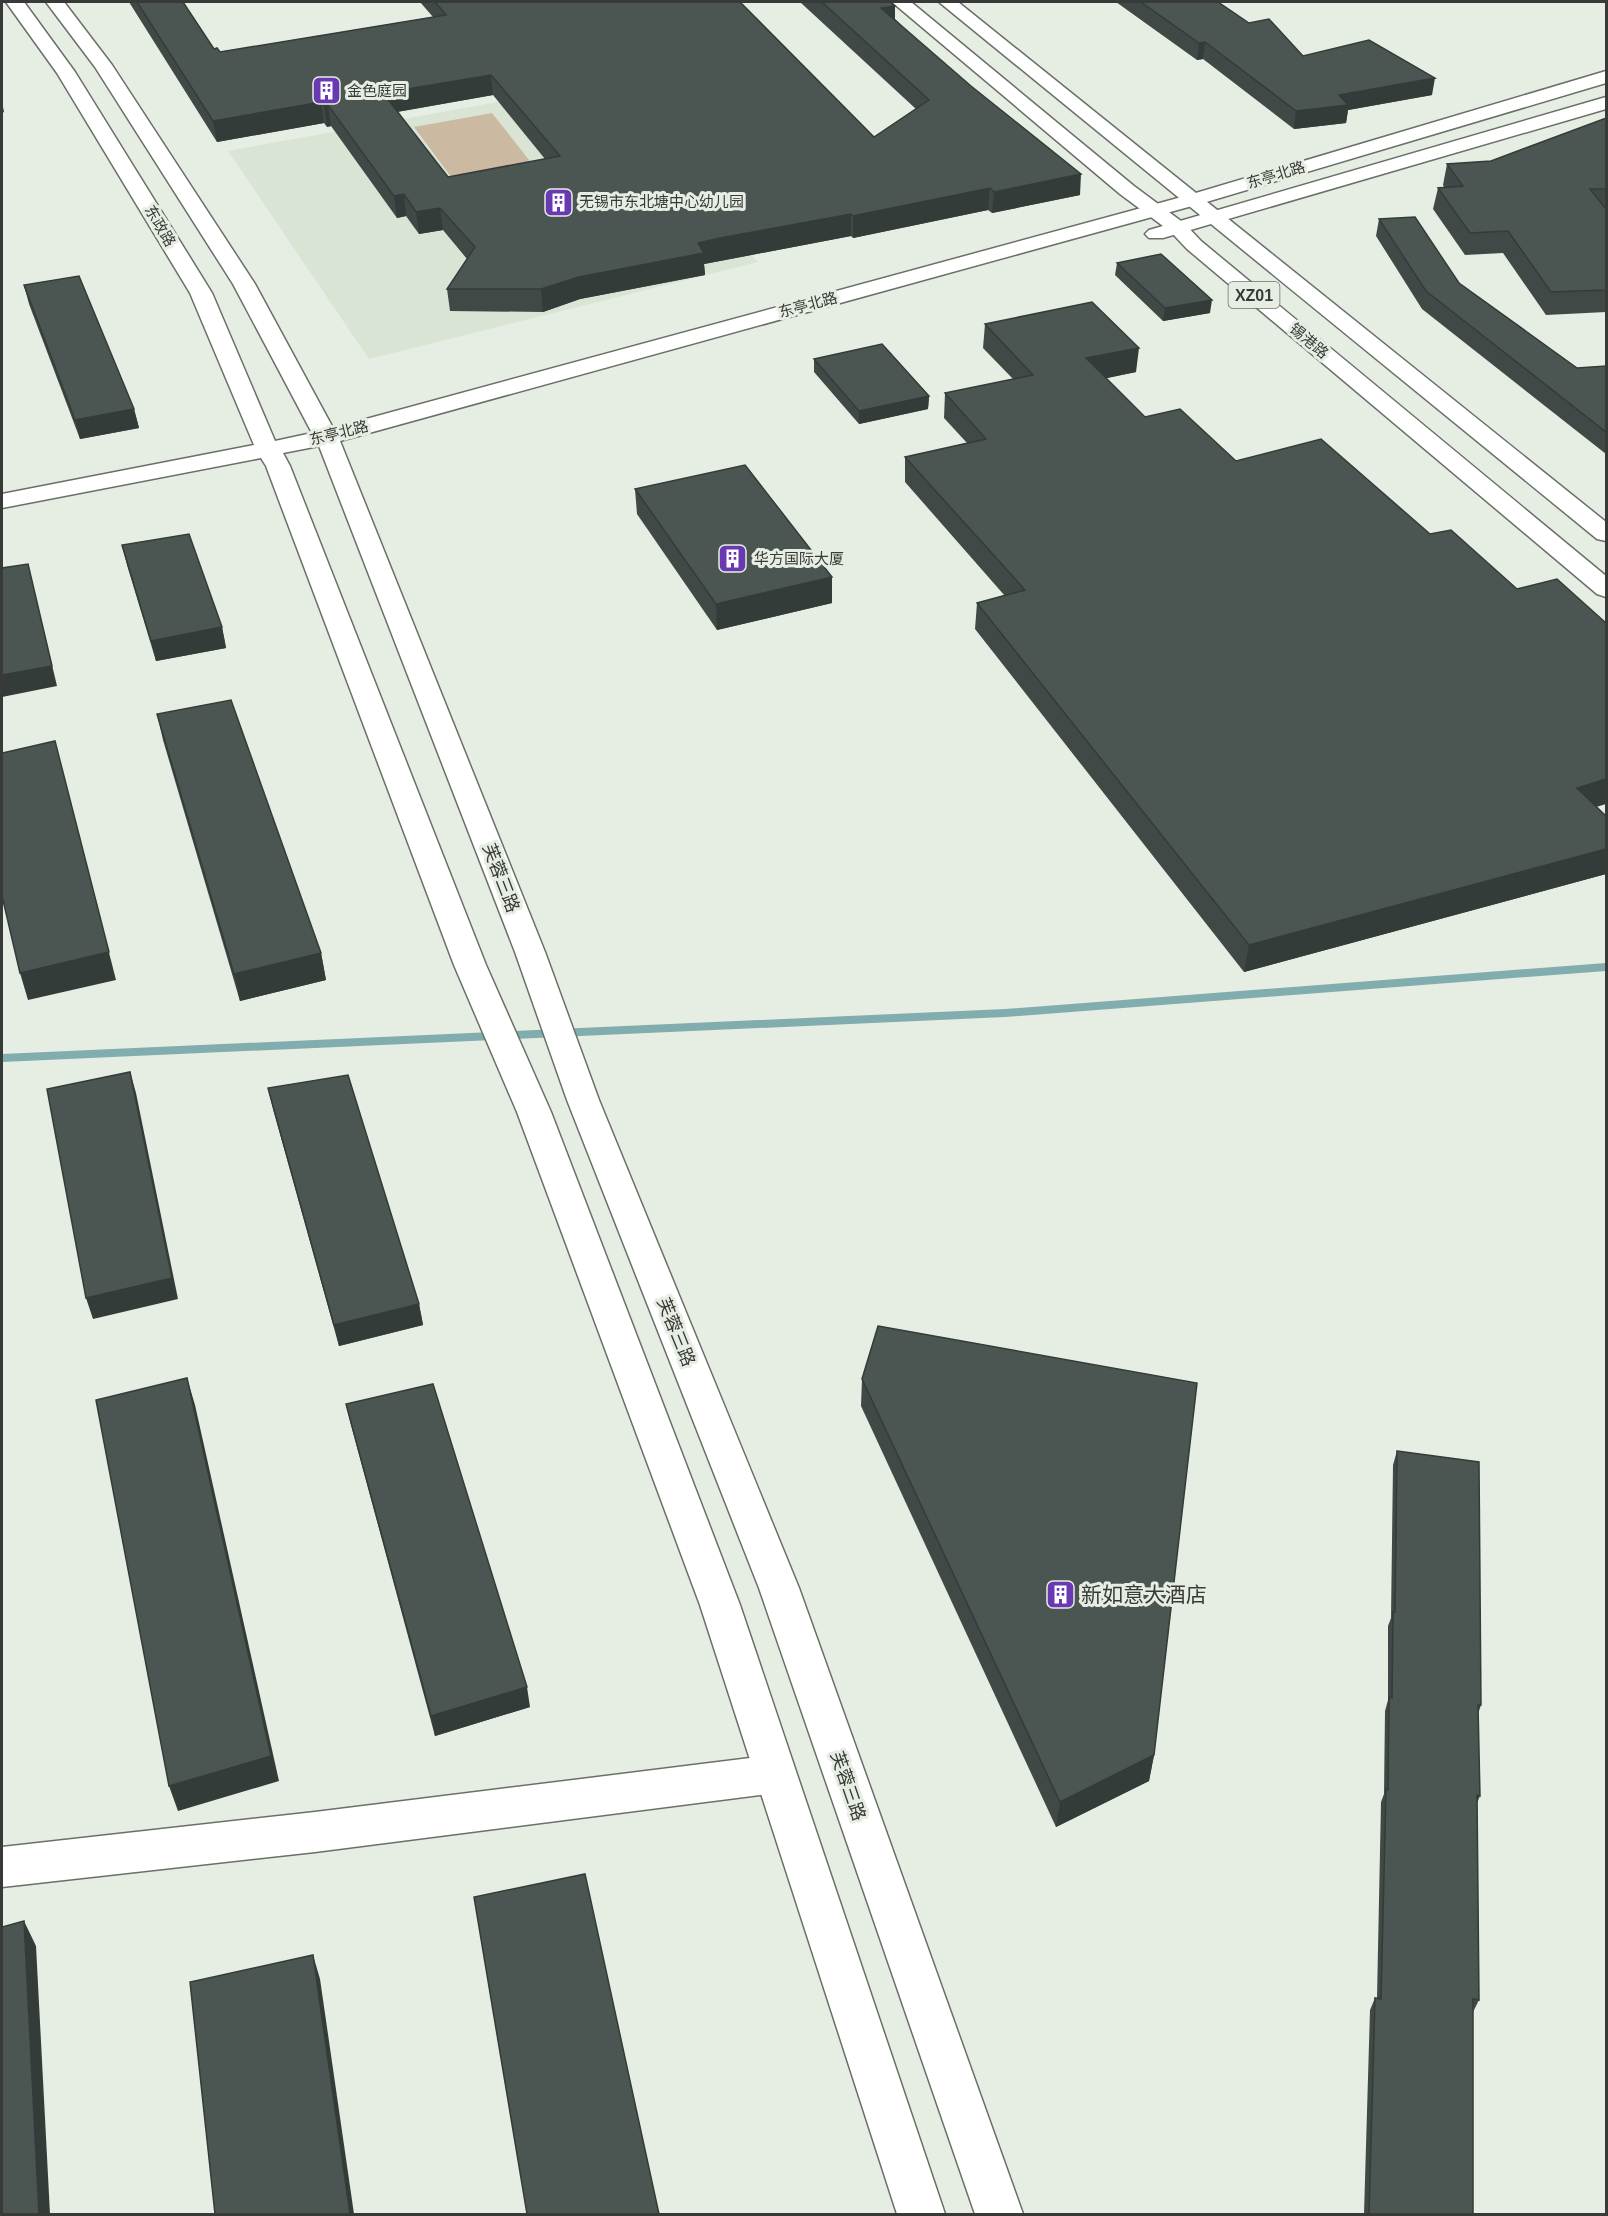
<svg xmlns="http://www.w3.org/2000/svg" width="1608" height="2216" viewBox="0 0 1608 2216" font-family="Helvetica,'Noto Sans SC',sans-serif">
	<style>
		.built { fill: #d9e4d4 }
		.green { fill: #ccb9a1 }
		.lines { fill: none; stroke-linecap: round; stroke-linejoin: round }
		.stream { fill: #81adaf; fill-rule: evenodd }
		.minor-casing { stroke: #6a7068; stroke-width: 3 }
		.secondary-casing { stroke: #6a7068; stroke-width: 3 }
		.primary-casing { stroke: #6a7068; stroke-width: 3 }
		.minor { fill: #fff; fill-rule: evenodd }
		.secondary { fill: #fff; fill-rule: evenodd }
		.primary { fill: #fff; fill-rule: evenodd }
		.wall { fill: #404946; fill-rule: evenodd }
		.shaded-wall { fill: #343c39 }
		.building { fill: #4b5551; stroke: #343c39; stroke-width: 1.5; fill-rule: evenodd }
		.labels { text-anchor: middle; stroke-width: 6; stroke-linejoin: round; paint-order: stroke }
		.far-poi-label { font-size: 15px; fill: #383a37; stroke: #e6ede3; text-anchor: start }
		.far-street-label { font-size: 15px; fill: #383a37; stroke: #e6ede3 }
		.shield { fill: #e6ede3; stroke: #6c706b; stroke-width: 1.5 }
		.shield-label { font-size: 16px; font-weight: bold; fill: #383a37 }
		.street-label { font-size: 18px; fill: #383a37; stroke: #e6ede3 }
		.near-poi-label { font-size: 21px; fill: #383a37; stroke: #e6ede3; text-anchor: start }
	</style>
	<rect width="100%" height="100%" fill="#e6ede3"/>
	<path class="built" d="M 592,85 L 758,262 L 369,359 L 228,151 Z"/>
	<path class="green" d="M 492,113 L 544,179 L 463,193 L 414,127 Z"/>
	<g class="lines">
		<path class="stream" d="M 1606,963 L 1606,971 L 1005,1017 L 2,1062 L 2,1054 L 1005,1009 Z"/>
		<defs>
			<path id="minor" d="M 775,1755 L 790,1761 L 796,1774 L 790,1787 L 775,1793 L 315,1852 L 2,1887 L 2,1847 L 315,1812 Z"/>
			<g id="secondary">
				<path d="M 6,2 L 24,2 L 75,72 L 212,293 L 275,441 L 312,433 L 233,284 L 95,67 L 46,2 L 64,2 L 112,65 L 255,284 L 333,428 L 1189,195 L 1606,71 L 1606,83 L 1203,203 L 340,441 L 545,952 L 599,1100 L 799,1588 L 1023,2214 L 975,2214 L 759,1588 L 567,1100 L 515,952 L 319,446 L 283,453 L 290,466 L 486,965 L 551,1112 L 740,1605 L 945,2214 L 897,2214 L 700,1605 L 517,1112 L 454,965 L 266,466 L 261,458 L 2,508 L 2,494 L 254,445 L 190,293 L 57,73 Z"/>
				<path d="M 1606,97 L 1606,109 L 1163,238 L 1149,238 L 1145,234 L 1149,230 Z"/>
			</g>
			<g id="primary">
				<path d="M 892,2 L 911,2 L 1134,186 L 1185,224 L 1201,241 L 1606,576 L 1606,597 L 1597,594 L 1187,249 L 1171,232 L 1120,194 Z"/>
				<path d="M 939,2 L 958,2 L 1606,522 L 1606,541 L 1597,539 Z"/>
			</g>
		</defs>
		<use href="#minor" class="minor-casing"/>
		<use href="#secondary" class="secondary-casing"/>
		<use href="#primary" class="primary-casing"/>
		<use href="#minor" class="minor"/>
		<use href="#secondary" class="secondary"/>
		<use href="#primary" class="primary"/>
	</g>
	<g class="wall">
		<path d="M 129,2 L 183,2 L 214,49 L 220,52 L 433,17 L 420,2 L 740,2 L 874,137 L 916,109 L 800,2 L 890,2 L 895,6 L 895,19 L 1080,195 L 992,213 L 988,210 L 853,238 L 851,236 L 720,261 L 704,264 L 705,275 L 580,299 L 543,312 L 450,311 L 447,289 L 467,259 L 443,230 L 419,234 L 406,216 L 397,218 L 331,126 L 327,127 L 324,123 L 217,142 ZM 493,95 L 545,159 L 448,177 L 397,112 Z"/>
		<path d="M 1116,2 L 1218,2 L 1249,23 L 1303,56 L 1432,95 L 1348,110 L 1346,123 L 1294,129 L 1203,59 L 1197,60 Z"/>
		<path d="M 1606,118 L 1606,312 L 1546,315 L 1503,253 L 1465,255 L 1433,209 L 1438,188 L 1444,187 L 1443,185 L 1447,164 L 1491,161 Z"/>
		<path d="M 1379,219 L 1459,283 L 1577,368 L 1606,366 L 1606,454 L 1422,309 L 1376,236 Z"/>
		<path d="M 1117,263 L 1210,313 L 1163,321 L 1115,275 Z"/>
		<path d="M 24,285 L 134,409 L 139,428 L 80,439 L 29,304 Z"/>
		<path d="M 985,324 L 1136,372 L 1106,378 L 1145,417 L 1606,816 L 1606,874 L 1244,972 L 975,629 L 977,603 L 1005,596 L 905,482 L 905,457 L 967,443 L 944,418 L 945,393 L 1013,379 L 983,348 Z"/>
		<path d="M 814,359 L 929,396 L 928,409 L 859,424 L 814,372 Z"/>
		<path d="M 635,489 L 832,603 L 717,630 L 637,514 Z"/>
		<path d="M 122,545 L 222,627 L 226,648 L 156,661 L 127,565 Z"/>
		<path d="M 157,714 L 321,953 L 326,980 L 240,1001 L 163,740 Z"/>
		<path d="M 268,1088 L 419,1304 L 423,1325 L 339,1346 L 273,1109 Z"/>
		<path d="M 862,1379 L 1154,1755 L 1149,1781 L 1056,1827 L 861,1406 Z"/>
		<path d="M 346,1404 L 530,1707 L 435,1736 L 351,1425 Z"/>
		<path d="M 1397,1451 L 1481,1705 L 1478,1714 L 1480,1796 L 1477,1803 L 1479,2000 L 1473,2012 L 1473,2214 L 1364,2214 L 1370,2010 L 1375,1998 L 1377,1998 L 1381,1802 L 1384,1794 L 1385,1711 L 1388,1700 L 1388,1626 L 1391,1618 L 1393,1465 Z"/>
	</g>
	<g class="shaded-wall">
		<path d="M 895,6 L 894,26 L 881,8 Z"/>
		<path d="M 1205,42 L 1203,59 L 1197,60 L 1199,43 Z"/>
		<path d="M 491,75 L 493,95 L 385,114 L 383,93 Z"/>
		<path d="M 1435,78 L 1432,95 L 1348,110 L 1346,123 L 1294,129 L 1296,111 L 1339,95 Z"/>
		<path d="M 2,102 L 4,112 L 2,113 Z"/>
		<path d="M 321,102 L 324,123 L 217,142 L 213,121 Z"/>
		<path d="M 328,105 L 331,126 L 327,127 L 324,106 Z"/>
		<path d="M 1081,174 L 1080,195 L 992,213 L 994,192 Z"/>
		<path d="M 990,188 L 988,210 L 853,238 L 853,216 Z"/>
		<path d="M 404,194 L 406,216 L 397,218 L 394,196 Z"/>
		<path d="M 440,208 L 443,230 L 419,234 L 416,212 Z"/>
		<path d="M 851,214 L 851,236 L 704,264 L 705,275 L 580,299 L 543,312 L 541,289 L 579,277 L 698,243 Z"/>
		<path d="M 1212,300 L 1210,313 L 1163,321 L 1165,308 Z"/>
		<path d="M 1139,348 L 1136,372 L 1084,383 L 1086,358 Z"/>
		<path d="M 929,396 L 928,409 L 859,424 L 859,411 Z"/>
		<path d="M 134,409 L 139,428 L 80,439 L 75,420 Z"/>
		<path d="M 28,564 L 57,686 L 2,697 L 2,675 Z"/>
		<path d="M 832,577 L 832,603 L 717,630 L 716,604 Z"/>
		<path d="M 222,627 L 226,648 L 156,661 L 151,641 Z"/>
		<path d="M 62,768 L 116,980 L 28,1000 L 20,973 Z"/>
		<path d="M 1606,779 L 1606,804 L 1570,815 L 1577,788 Z"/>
		<path d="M 1606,849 L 1606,874 L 1244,972 L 1249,945 Z"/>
		<path d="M 321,953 L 326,980 L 240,1001 L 234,974 Z"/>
		<path d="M 130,1072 L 136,1093 L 178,1299 L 93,1319 L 86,1298 Z"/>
		<path d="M 419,1304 L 423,1325 L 339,1346 L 334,1325 Z"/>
		<path d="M 187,1378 L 195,1405 L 279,1781 L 178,1811 L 169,1786 Z"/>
		<path d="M 527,1687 L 530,1707 L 435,1736 L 431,1716 Z"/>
		<path d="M 1154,1755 L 1149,1781 L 1056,1827 L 1060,1802 Z"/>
		<path d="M 24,1921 L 36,1946 L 50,2214 L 39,2214 Z"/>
		<path d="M 313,1955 L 320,1979 L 354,2214 L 350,2214 Z"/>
	</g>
	<g class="building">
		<path d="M 137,2 L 183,2 L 214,49 L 217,48 L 220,52 L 446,15 L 435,2 L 740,2 L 874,137 L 929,100 L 822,2 L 890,2 L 895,6 L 881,8 L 971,86 L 1081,174 L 994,192 L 990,188 L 853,216 L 851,214 L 720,238 L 698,243 L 704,253 L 579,277 L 541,289 L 447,289 L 475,247 L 440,208 L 416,212 L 404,194 L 394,196 L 328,105 L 324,106 L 321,102 L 213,121 ZM 491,75 L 560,156 L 448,177 L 383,93 Z"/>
		<path d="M 1141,2 L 1218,2 L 1249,23 L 1269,19 L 1303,56 L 1369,40 L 1435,78 L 1339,95 L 1348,105 L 1296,111 L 1205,42 L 1199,43 Z"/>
		<path d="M 1606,118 L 1606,189 L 1590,189 L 1606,209 L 1606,290 L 1551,292 L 1508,231 L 1470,233 L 1438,188 L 1463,186 L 1447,164 L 1491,161 Z"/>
		<path d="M 1415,217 L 1459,283 L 1577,368 L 1606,366 L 1606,432 L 1426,291 L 1379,219 Z"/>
		<path d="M 1161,254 L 1212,300 L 1165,308 L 1117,263 Z"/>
		<path d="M 79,276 L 134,409 L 75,420 L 24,285 Z"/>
		<path d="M 1092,302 L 1139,348 L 1086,358 L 1145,417 L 1180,409 L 1236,461 L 1321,439 L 1430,534 L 1451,530 L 1517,589 L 1557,579 L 1606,623 L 1606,779 L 1577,788 L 1606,816 L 1606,849 L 1249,945 L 977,603 L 1025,590 L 905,457 L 986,439 L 945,393 L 1033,375 L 985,324 Z"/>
		<path d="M 882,344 L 929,396 L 859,411 L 814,359 Z"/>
		<path d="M 745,465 L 832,577 L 716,604 L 635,489 Z"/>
		<path d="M 189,534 L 222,627 L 151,641 L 122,545 Z"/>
		<path d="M 28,564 L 52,666 L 2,675 L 2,568 Z"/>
		<path d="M 231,700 L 321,953 L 234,974 L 157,714 Z"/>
		<path d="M 55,741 L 109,952 L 20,973 L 2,896 L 2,753 Z"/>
		<path d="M 130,1072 L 172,1278 L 86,1298 L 47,1089 Z"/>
		<path d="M 348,1075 L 419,1304 L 334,1325 L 268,1088 Z"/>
		<path d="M 878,1326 L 1197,1383 L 1154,1755 L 1060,1802 L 862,1379 Z"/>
		<path d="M 187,1378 L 271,1756 L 169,1786 L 96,1400 Z"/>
		<path d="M 433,1384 L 527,1687 L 431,1716 L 346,1404 Z"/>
		<path d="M 1397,1451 L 1479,1462 L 1481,1705 L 1478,1705 L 1480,1796 L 1477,1795 L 1479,2000 L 1473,1999 L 1473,2214 L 1369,2214 L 1375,1998 L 1381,1999 L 1386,1789 L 1388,1790 L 1389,1697 L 1392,1698 L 1393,1612 L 1395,1612 Z"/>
		<path d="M 585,1874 L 659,2214 L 527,2214 L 474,1897 Z"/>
		<path d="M 24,1921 L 39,2214 L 2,2214 L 2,1927 Z"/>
		<path d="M 313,1955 L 350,2214 L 215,2214 L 190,1982 Z"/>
	</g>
	<defs>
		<symbol id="building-square" viewBox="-11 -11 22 22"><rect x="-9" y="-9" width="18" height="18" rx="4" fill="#6839b1" stroke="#e6ede3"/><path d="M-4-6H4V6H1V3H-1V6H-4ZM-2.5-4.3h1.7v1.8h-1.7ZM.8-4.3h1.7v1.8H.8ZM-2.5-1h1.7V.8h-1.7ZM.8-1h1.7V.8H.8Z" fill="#fff"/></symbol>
	</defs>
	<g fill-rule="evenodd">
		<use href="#building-square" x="310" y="74" width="33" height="33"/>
		<use href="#building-square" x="542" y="186" width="33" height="33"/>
		<use href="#building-square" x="716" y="542" width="33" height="33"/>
		<use href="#building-square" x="1044" y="1578" width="33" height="33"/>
	</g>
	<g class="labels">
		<g class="far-poi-label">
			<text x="347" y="96">金色庭园</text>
			<text x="579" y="207">无锡市东北塘中心幼儿园</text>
			<text x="754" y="564">华方国际大厦</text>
		</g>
		<g class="far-street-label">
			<text transform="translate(1276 175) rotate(-17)" y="5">东亭北路</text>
			<text transform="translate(160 226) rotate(59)" y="5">东政路</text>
			<text transform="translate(808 305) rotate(-15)" y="5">东亭北路</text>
			<text transform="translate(1309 341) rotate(40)" y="5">锡港路</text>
			<text transform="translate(339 433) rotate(-14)" y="5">东亭北路</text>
		</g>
		<rect class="shield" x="1228.5" y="282" width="51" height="26" rx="4.5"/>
		<g class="shield-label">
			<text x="1254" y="301">XZ01</text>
		</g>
		<g class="street-label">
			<text transform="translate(501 878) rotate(69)" y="6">芙蓉三路</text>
			<text transform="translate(676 1332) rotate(68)" y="6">芙蓉三路</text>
			<text transform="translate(848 1786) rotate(71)" y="6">芙蓉三路</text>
		</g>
		<g class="near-poi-label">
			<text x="1081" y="1602">新如意大酒店</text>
		</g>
	</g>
	<rect width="1608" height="2216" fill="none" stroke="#383a37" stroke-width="6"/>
</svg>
